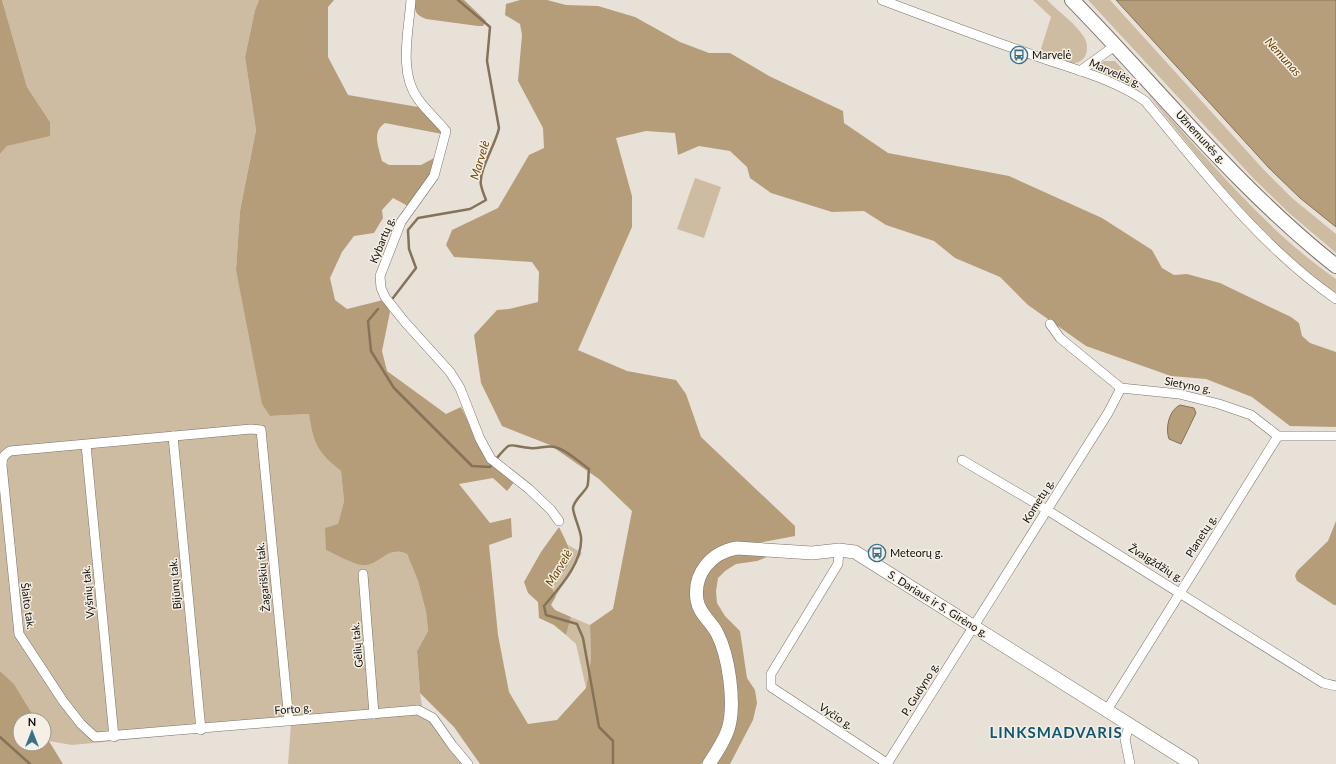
<svg xmlns="http://www.w3.org/2000/svg" width="1336" height="764" viewBox="0 0 1336 764" font-family="Lato,sans-serif">
	<style>
		.green { fill: #cebca2 }
		.forest { fill: #b69d7a }
		.water { fill: #b69e7a; stroke: #847359 }
		.lines { fill: none; stroke-linecap: round; stroke-linejoin: round }
		.stream { stroke: #847359; stroke-width: 2.5 }
		.street-casing { stroke: #78726a; stroke-width: 10 }
		.secondary-casing { stroke: #78726a; stroke-width: 14 }
		.primary-casing { stroke: #78726a; stroke-width: 16 }
		.street { stroke: #fff; stroke-width: 9 }
		.secondary { stroke: #fff; stroke-width: 13 }
		.primary { stroke: #fff; stroke-width: 14 }
		.labels { text-anchor: middle; stroke-width: 3; stroke-linejoin: round; paint-order: stroke }
		.poi-label { font-size: 11px; fill: #100e0b; stroke: #f5efe5; text-anchor: start }
		.street-label { font-size: 11px; fill: #100e0b; stroke: #f5efe5 }
		.water-label { font-size: 12px; font-style: italic; fill: #6b4909; stroke: #f5efe5 }
		.district-label { font-size: 15px; font-weight: bold; letter-spacing: 1px; fill: #0e5773; stroke: #f5efe5 }
	</style>
	<rect width="100%" height="100%" fill="#e8e1d8"/>
	<g class="green">
		<path d="M 2,0 L 259,0 L 255,10 L 245,57 L 256,130 L 240,211 L 236,270 L 270,416 L 309,414 C 313,444 318,453 341,471 L 344,501 L 338,524 L 369,564 C 381,557 393,548 407,554 L 418,581 L 426,612 L 428,631 L 417,651 L 420,693 L 423,711 L 468,764 L 288,764 L 291,724 L 72,745 L 49,741 L 44,733 L 44,720 L 36,720 L 14,684 L 0,671 L 0,154 L 7,146 L 50,135 L 50,122 L 27,87 Z"/>
		<path d="M 1033,0 L 1047,0 C 1059,12 1075,23 1084,37 C 1087,41 1088,49 1086,54 C 1079,73 1054,57 1040,52 L 1051,17 Z"/>
		<path d="M 1088,0 L 1110,0 L 1264,170 L 1292,198 L 1336,234 L 1336,253 L 1289,213 L 1254,179 Z"/>
		<path d="M 1104,61 L 1115,61 L 1139,87 L 1130,86 L 1099,74 L 1096,69 L 1098,65 Z"/>
		<path d="M 1148,94 C 1208,158 1264,229 1336,279 L 1336,294 C 1263,241 1204,165 1148,94 Z"/>
		<path d="M 695,178 L 721,187 L 704,238 L 677,229 Z"/>
		<path d="M 568,545 L 582,553 L 556,596 L 552,588 C 563,573 576,563 568,545 Z"/>
		<path d="M 571,617 L 590,625 L 591,659 L 586,688 L 576,644 L 566,635 Z"/>
	</g>
	<g class="forest">
		<path d="M 0,0 L 2,0 L 27,87 L 50,122 L 50,136 L 7,146 L 0,154 Z"/>
		<path d="M 259,0 L 334,0 L 328,7 L 328,57 L 348,95 L 418,107 L 442,130 L 442,134 L 385,123 C 371,132 379,148 382,161 L 389,165 L 421,165 L 436,157 L 432,172 L 408,206 L 393,198 L 382,210 L 383,218 L 374,233 L 354,236 L 342,252 L 330,278 L 335,300 L 347,309 L 383,300 L 390,312 L 382,351 L 387,371 L 446,414 L 461,407 L 484,453 L 515,481 L 507,491 L 493,478 L 459,484 L 490,523 L 511,518 L 512,537 L 489,545 L 498,635 L 509,692 L 528,724 L 557,720 L 586,688 L 591,659 L 590,625 L 613,609 L 632,511 L 599,479 L 550,445 L 502,426 L 481,383 L 474,335 L 497,310 L 509,309 L 538,302 L 539,272 L 532,262 L 454,257 L 446,245 L 452,230 L 498,208 L 529,155 L 544,148 L 543,128 L 518,81 L 522,35 L 520,24 L 505,15 L 506,4 L 520,0 L 547,0 L 566,5 L 598,6 L 635,17 L 680,42 L 709,53 L 730,53 L 769,76 L 843,111 L 844,123 L 888,153 L 1009,176 L 1102,218 L 1152,250 L 1162,268 L 1174,275 L 1187,274 L 1220,283 L 1291,317 L 1299,323 L 1302,336 L 1310,343 L 1336,352 L 1336,427 L 1290,426 L 1252,397 L 1206,379 L 1171,376 L 1086,346 L 1028,305 L 1000,277 L 955,258 L 934,241 L 886,225 L 864,211 L 832,212 L 771,193 L 750,178 L 747,167 L 730,151 L 699,146 L 678,155 L 675,133 L 646,131 L 616,138 L 632,196 L 632,227 L 578,350 L 627,371 L 676,380 L 686,394 L 701,437 L 795,526 L 795,536 L 752,544 L 728,546 L 694,581 C 711,627 737,683 721,733 C 718,743 708,755 701,764 L 480,764 L 454,727 L 420,693 L 417,651 L 428,631 L 426,612 L 418,581 L 407,554 C 386,545 379,567 362,565 C 352,564 336,554 326,550 L 325,528 L 338,524 L 344,501 L 341,471 C 318,453 313,444 309,414 L 270,416 L 262,404 L 236,270 L 240,211 L 256,130 L 245,57 L 255,10 Z"/>
		<path d="M 414,0 L 464,0 L 486,21 L 483,26 L 478,26 L 426,19 C 416,15 414,11 414,0 Z"/>
		<path d="M 1336,521 L 1336,605 L 1334,605 L 1297,581 L 1295,576 L 1297,571 L 1328,541 Z"/>
		<path d="M 559,527 C 576,562 575,556 552,588 L 556,596 L 551,605 L 555,610 L 571,617 L 566,635 L 554,625 L 539,618 L 538,602 L 528,593 L 524,582 L 541,552 Z"/>
		<path d="M 727,554 L 772,555 L 757,561 L 736,564 L 725,571 L 718,578 L 716,591 L 717,603 L 725,616 L 740,631 L 747,678 L 755,690 L 757,703 L 753,720 L 730,764 L 713,764 L 735,707 L 702,601 L 703,578 L 710,565 Z"/>
		<path d="M 0,671 L 14,684 L 36,720 L 20,720 L 20,744 L 44,744 L 44,733 L 63,764 L 0,764 Z"/>
	</g>
	<g class="water">
		<path d="M 1116,0 L 1336,0 L 1336,227 L 1300,198 L 1269,168 Z"/>
		<path d="M 1180,405 L 1194,408 L 1196,413 L 1181,444 L 1169,439 C 1165,428 1169,410 1180,405 Z"/>
	</g>
	<g class="lines">
		<g class="stream">
			<path d="M 393,298 L 416,268 L 409,249 L 408,230 L 418,218 L 470,209 L 486,200 C 484,195 482,190 481,185 C 478,171 496,144 499,128 L 487,61 L 490,27 L 458,0"/>
			<path d="M 378,309 L 368,321 L 371,351 L 394,388 L 472,466 L 490,467 L 493,463"/>
			<path d="M 496,459 C 513,439 507,446 530,448 C 538,449 548,445 555,447 C 567,450 579,462 589,469 C 588,475 589,483 587,487 C 583,494 574,500 573,508 C 573,514 580,529 581,537 C 583,563 559,588 544,606 L 546,615 L 577,624 L 583,638 L 599,727 L 613,741 L 613,764"/>
			<path d="M 0,737 L 30,764"/>
		</g>
		<defs>
			<g id="street">
				<path d="M 411,0 C 409,30 398,72 418,99 C 426,110 437,120 446,131 L 434,176 L 401,222 L 380,276 L 381,288 L 385,297 L 404,321 L 450,372 L 460,388 L 480,439 L 491,459 L 529,489 L 551,510 L 559,521"/>
				<path d="M 882,0 C 935,20 988,40 1042,58 C 1076,70 1116,80 1145,101 C 1204,172 1260,246 1336,299"/>
				<path d="M 1080,71 L 1116,45"/>
				<path d="M 1050,324 L 1060,338 L 1121,388 L 1179,394 L 1219,404 L 1251,415 L 1278,436 L 1336,436"/>
				<path d="M 173,436 L 201,730"/>
				<path d="M 86,445 L 114,737"/>
				<path d="M 962,460 L 1047,510 L 1323,683 L 1336,686"/>
				<path d="M 839,550 L 838,564 L 771,674 L 771,687 L 888,764"/>
				<path d="M 363,574 L 374,714"/>
				<path d="M 1107,710 L 1278,436"/>
				<path d="M 289,721 L 261,430 L 251,429 L 10,451 C 4,455 2,457 2,465 L 19,634 L 63,701 L 81,724 L 95,737 L 418,710 L 433,718 L 452,745 L 468,764"/>
				<path d="M 1130,724 L 1125,739 L 1130,764"/>
				<path d="M 887,764 L 1108,413 L 1121,388"/>
			</g>
			<path id="secondary" d="M 709,764 C 716,753 726,739 729,726 C 735,702 729,656 717,633 C 711,621 699,614 697,600 C 693,573 712,552 737,548 L 812,553 L 839,550 L 855,552 L 1192,764"/>
			<path id="primary" d="M 1072,0 C 1159,89 1238,189 1336,266"/>
		</defs>
		<use href="#street" class="street-casing"/>
		<use href="#secondary" class="secondary-casing"/>
		<use href="#primary" class="primary-casing"/>
		<use href="#street" class="street"/>
		<use href="#secondary" class="secondary"/>
		<use href="#primary" class="primary"/>
	</g>
	<defs>
		<symbol id="bus-ring" viewBox="-11 -11 22 22"><circle r="9.5" fill="#f5efe5" stroke="#37708a" stroke-width="1.5"/><path d="M-5-6H5V4H4V6H2V4H-2V6H-4V4H-5ZM-3.5-4V0h7V-4ZM-3.5 1.2v1.5H-2V1.2ZM2 1.2v1.5H3.5V1.2Z" fill="#37708a"/></symbol>
	</defs>
	<g fill-rule="evenodd">
		<use href="#bus-ring" x="1009" y="45" width="20" height="20"/>
		<use href="#bus-ring" x="867" y="543" width="20" height="20"/>
	</g>
	<g class="labels">
		<g class="poi-label">
			<text x="1032" y="59">Marvelė</text>
			<text x="890" y="557">Meteorų g.</text>
		</g>
		<g class="street-label">
			<text transform="translate(1115 73) rotate(24)" y="4">Marvelės g.</text>
			<text transform="translate(1201 137) rotate(47)" y="4">Užnemunės g.</text>
			<text transform="translate(382 240) rotate(-68)" y="4">Kybartų g.</text>
			<text transform="translate(1188 385) rotate(11)" y="4">Sietyno g.</text>
			<text transform="translate(1038 501) rotate(-58)" y="4">Kometų g.</text>
			<text transform="translate(1201 536) rotate(-58)" y="4">Planetų g.</text>
			<text transform="translate(1156 563) rotate(32)" y="4">Žvaigždžių g.</text>
			<text transform="translate(263 577) rotate(-95)" y="4">Žagariškių tak.</text>
			<text transform="translate(175 584) rotate(-95)" y="4">Bijūnų tak.</text>
			<text transform="translate(88 592) rotate(-95)" y="4">Vyšnių tak.</text>
			<text transform="translate(938 604) rotate(32)" y="4">S. Dariaus ir S. Girėno g.</text>
			<text transform="translate(28 606) rotate(82)" y="4">Šlaito tak.</text>
			<text transform="translate(357 645) rotate(-95)" y="4">Gėlių tak.</text>
			<text transform="translate(920 689) rotate(-58)" y="4">P. Gudyno g.</text>
			<text transform="translate(293 709) rotate(-5)" y="4">Forto g.</text>
			<text transform="translate(836 716) rotate(33)" y="4">Vyčio g.</text>
		</g>
		<g class="water-label">
			<text transform="translate(1283 57) rotate(48)" y="4">Nemunas</text>
			<text transform="translate(480 160) rotate(-73)" y="4">Marvelė</text>
			<text transform="translate(559 568) rotate(-59)" y="4">Marvelė</text>
		</g>
		<g class="district-label">
			<text x="1056" y="738">LINKSMADVARIS</text>
		</g>
	</g>
	<g transform="translate(32 732)"><circle r="19" fill="#f5efe5" stroke="#99958e"/>
	<path d="M0-3L7 15L0 10L-7 15Z" fill="#37708a"/>
	<text y="-6" font-size="11" font-weight="bold" text-anchor="middle" fill="#100e0b">N</text>
	</g>
</svg>
